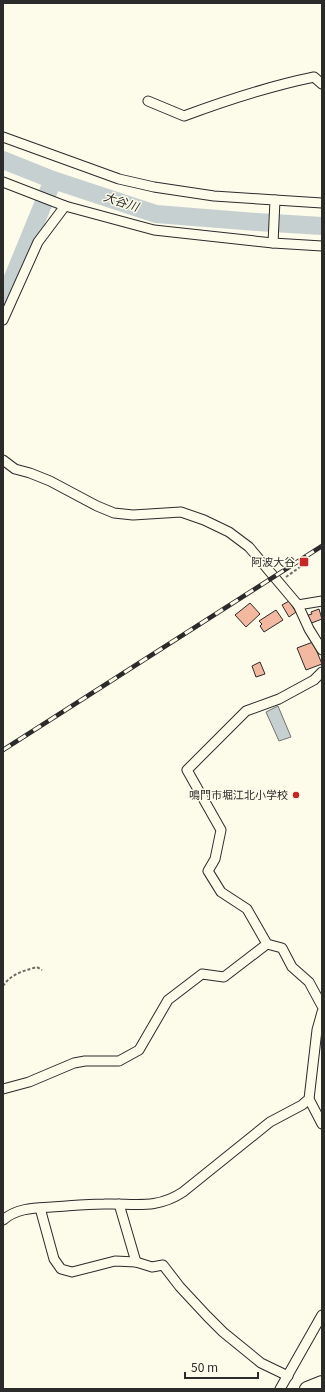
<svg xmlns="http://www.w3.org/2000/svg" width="325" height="1392" viewBox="0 0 325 1392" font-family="Georgia,'Noto Sans JP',serif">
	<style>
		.water { fill: #c7d0d0; stroke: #74746e }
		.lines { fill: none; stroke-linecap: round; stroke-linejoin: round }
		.river { stroke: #c7d0d0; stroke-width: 18 }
		.building { fill: #f2b8a0; stroke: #2b2b2b }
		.minor-casing { stroke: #2b2b2b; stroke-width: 11 }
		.primary-casing { stroke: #2b2b2b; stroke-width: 16 }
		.path { stroke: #6a6964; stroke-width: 2; stroke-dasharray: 3 2; stroke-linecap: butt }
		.minor { stroke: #fdfbea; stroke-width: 9 }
		.primary { stroke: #fdfbea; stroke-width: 14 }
		.rail-casing { stroke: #2b2b2b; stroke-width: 4.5 }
		.rail { stroke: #fdfbea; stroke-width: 3; stroke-dasharray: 9; stroke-linecap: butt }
		.poi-dot { fill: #c62828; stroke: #fdfbea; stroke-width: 1.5 }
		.labels { text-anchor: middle; stroke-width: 3; stroke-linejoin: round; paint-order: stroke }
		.poi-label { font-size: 11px; fill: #2b2b2b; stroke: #fdfbea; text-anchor: end }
		.water-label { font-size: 12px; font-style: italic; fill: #2b2b2b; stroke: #fdfbea }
	</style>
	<rect width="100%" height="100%" fill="#fdfbea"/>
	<path class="water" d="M 278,706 L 291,737 L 279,741 L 266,712 Z"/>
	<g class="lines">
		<g class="river">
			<path d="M 3,160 L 53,180 L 156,214 L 257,222 L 322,226"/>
			<path d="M 3,302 L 53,180"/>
		</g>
	</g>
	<g class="building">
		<path d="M 308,560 L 309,562 L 302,567 L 301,565 Z"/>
		<path d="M 289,601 L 296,612 L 289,617 L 282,605 Z"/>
		<path d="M 250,603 L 260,614 L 246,627 L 235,615 Z"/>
		<path d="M 319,609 L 322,619 L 309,624 L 305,616 L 312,614 L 311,612 Z"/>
		<path d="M 276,610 L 283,620 L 264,632 L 260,626 L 262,624 L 259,621 Z"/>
		<path d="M 313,642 L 322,664 L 306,670 L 297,648 Z"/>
		<path d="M 260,662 L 265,674 L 256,677 L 252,666 Z"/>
	</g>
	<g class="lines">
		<defs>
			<g id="minor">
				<path d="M 148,101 L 184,116 C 227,100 270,86 314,77 L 322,84"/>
				<path d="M 3,137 L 119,179 L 154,187 L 214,196 L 275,200 L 273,243"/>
				<path d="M 3,182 L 65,206 L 154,230 L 273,243 L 322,246"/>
				<path d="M 275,200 L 322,203"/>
				<path d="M 3,320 L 38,242 L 65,206"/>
				<path d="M 3,460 L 15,469 L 30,473 L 50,481 L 97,506 L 114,513 L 133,515 L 181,512 L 204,520 L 229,532 L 249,547 L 298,605 L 309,629 L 322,650"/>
				<path d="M 298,605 L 322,601"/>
				<path d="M 322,672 L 314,680 L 279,699 L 246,711 L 187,770 L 221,830 L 215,859 L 208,871 L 221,892 L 247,909 L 267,944 L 282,948 L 292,967 L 309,982 L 322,1006"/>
				<path d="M 3,1089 L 29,1082 L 74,1063 L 85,1061 L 119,1061 L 139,1050 L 168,1000 L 202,974 L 224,977 L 267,944"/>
				<path d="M 309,1099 L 322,1124"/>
				<path d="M 119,1204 L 136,1262"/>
				<path d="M 40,1208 L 54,1259 L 61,1269 L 72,1272 L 115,1261 L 136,1262 L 152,1267 L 163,1265 L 180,1287 L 207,1316 L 223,1332 L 261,1363 L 288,1376"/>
				<path d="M 3,1220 C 17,1208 34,1208 52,1207 C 69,1206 86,1204 104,1204 C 134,1203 156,1210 183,1192 L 270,1122 L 302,1105 L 309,1099 L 317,1030 L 322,1012"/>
				<path d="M 280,1389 L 322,1315"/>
			</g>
			<path id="primary" d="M 307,1389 L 322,1383"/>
		</defs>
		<use href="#minor" class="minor-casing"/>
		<use href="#primary" class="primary-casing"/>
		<g class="path">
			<path d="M 286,577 L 300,567 L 299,566"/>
			<path d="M 3,986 C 11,974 23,971 37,967 L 42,970"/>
		</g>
		<use href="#minor" class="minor"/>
		<use href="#primary" class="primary"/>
		<defs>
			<path id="rail" d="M 3,750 L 322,546"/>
		</defs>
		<use href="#rail" class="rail-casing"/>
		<use href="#rail" class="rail"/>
	</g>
	<g class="poi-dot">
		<rect x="299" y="557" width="10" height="10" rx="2"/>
		<circle cx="296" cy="795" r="4"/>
	</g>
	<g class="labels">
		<g class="poi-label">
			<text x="295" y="566">阿波大谷</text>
			<text x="288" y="799">鳴門市堀江北小学校</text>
		</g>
		<g class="water-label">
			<text transform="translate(121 202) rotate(18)" y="4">大谷川</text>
		</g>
	</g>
	<rect width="325" height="1392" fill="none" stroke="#2b2b2b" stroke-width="8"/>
	<path d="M185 1372v6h73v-6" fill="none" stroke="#2b2b2b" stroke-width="2"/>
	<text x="191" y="1372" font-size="12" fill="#2b2b2b" stroke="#fdfbea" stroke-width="3" paint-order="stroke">50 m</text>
</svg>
